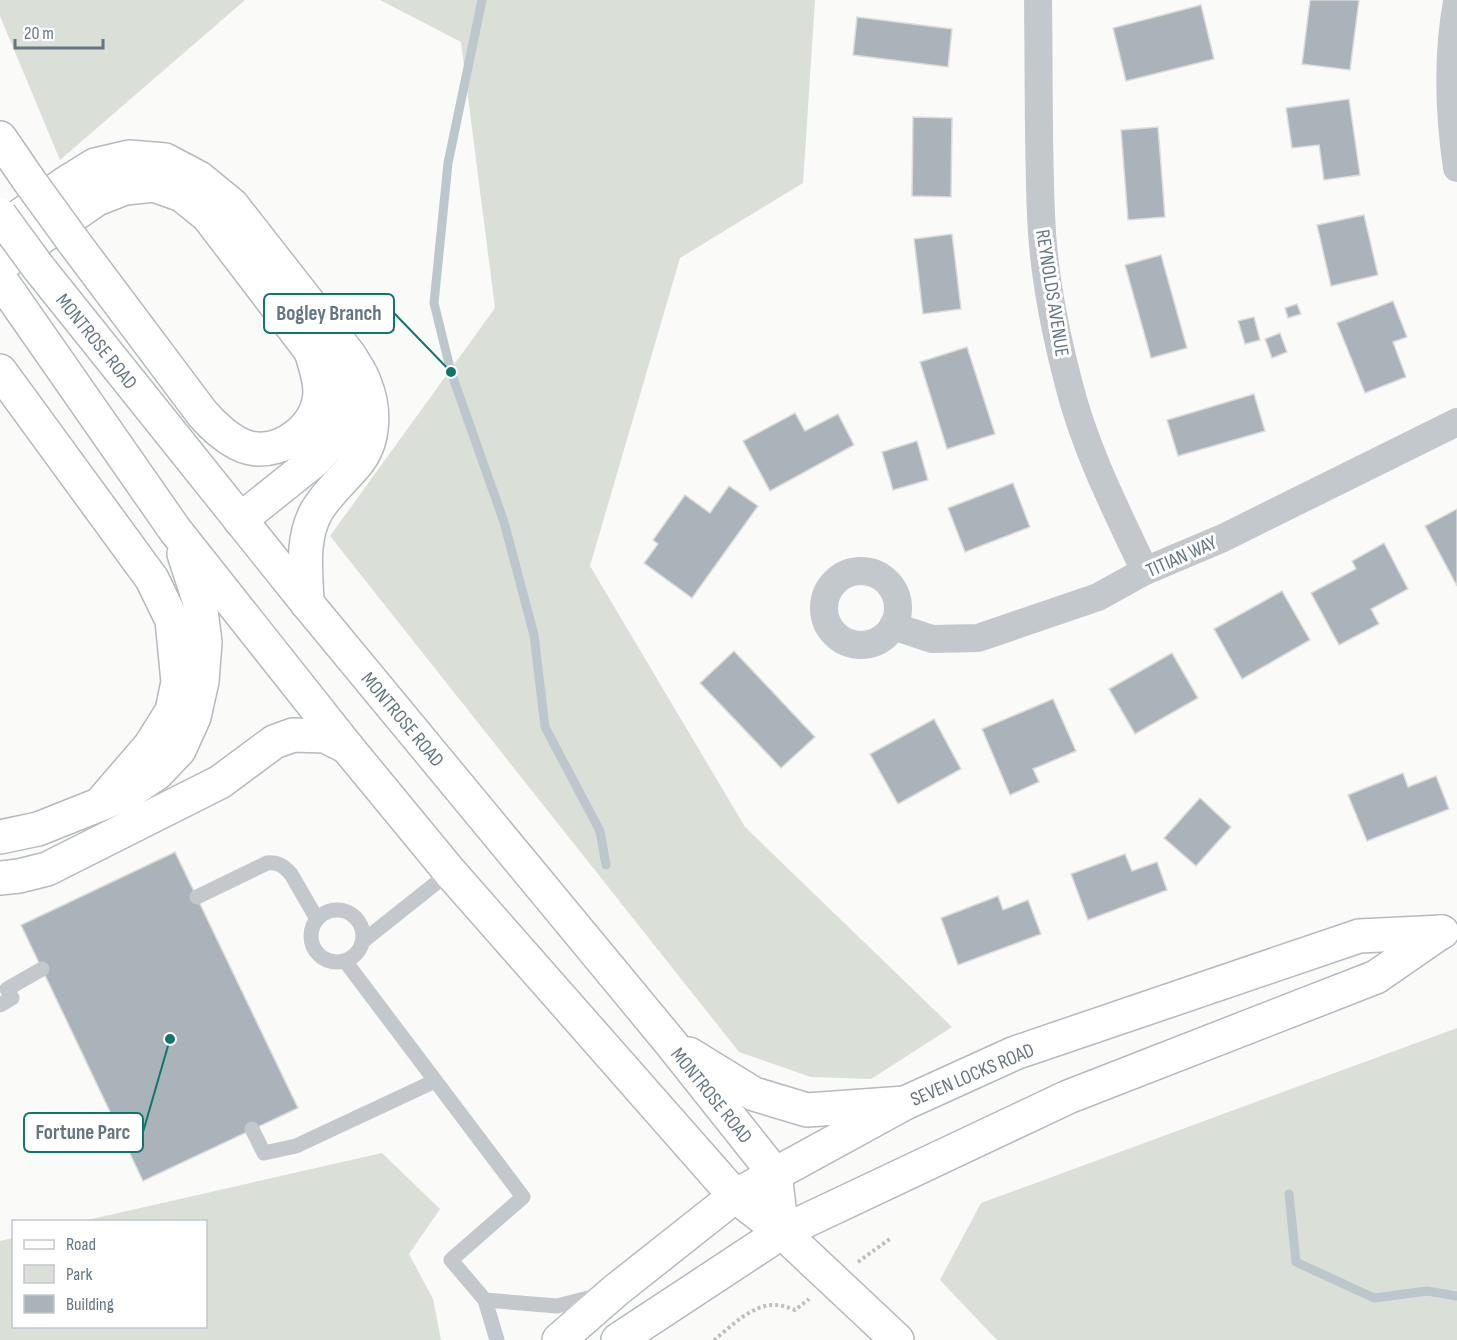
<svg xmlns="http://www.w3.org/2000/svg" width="1457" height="1340" viewBox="0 0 1457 1340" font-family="'Sofia Sans Condensed',sans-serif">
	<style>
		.green { fill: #dadfd7 }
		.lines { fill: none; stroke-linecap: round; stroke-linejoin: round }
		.stream { stroke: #bbc7cb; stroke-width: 9 }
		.building { fill: #aab3b9; stroke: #dcdcda; stroke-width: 1.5 }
		.secondary-casing { stroke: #b3babf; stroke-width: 36 }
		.primary-casing { stroke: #b5babe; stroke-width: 36 }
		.motorway-casing { stroke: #b4b9bd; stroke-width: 36 }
		.path { stroke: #bbbfc2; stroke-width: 4; stroke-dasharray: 3 3; stroke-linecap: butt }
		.service { stroke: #c3c8cc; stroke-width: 15 }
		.minor { stroke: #c3c8cc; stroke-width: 28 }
		.secondary { stroke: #fff; stroke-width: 33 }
		.primary { stroke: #fff; stroke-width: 33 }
		.motorway { stroke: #fff; stroke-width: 33 }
		.primary-bridge-casing { stroke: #b5babe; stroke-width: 36; stroke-linecap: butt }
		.motorway-bridge-casing { stroke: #b4b9bd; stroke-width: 36; stroke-linecap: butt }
		.primary-bridge { stroke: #fff; stroke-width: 33 }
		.motorway-bridge { stroke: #fff; stroke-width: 33 }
		.labels { text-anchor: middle; stroke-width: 6; stroke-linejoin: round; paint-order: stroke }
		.street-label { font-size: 20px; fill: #657683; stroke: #fff }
		.leader { fill: none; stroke: #0f766e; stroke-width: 2 }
		.callout-dot { fill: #0f766e; stroke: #fff; stroke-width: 2 }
		.callout { fill: #fff; stroke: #0f766e; stroke-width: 2 }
		.callout-label { font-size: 21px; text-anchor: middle; font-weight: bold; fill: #657683 }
	</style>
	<rect width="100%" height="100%" fill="#fafaf8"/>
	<g class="green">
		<path d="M 0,0 L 245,0 L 60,160 L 0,16 Z"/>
		<path d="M 380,0 L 815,0 L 803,183 L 680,258 L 590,566 L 745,827 L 952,1027 L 871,1079 L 811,1077 L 739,1052 L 330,536 L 495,308 L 461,42 Z"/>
		<path d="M 1457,1028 L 1457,1340 L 997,1340 L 940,1280 L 981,1203 Z"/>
		<path d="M 382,1153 L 440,1209 L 409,1254 L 433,1299 L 441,1340 L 0,1340 L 0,1241 L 13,1238 L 14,1326 L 206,1326 L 206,1222 L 83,1221 Z"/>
	</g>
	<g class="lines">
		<g class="stream">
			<path d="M 482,0 L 448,163 L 434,303 L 451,372 L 504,522 L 534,635 L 545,727 L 600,831 L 606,865"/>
			<path d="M 1289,1194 L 1296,1262 L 1374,1298 L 1427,1291 L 1457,1296"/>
		</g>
	</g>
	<g class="building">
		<path d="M 1310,0 L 1359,0 L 1350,70 L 1302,64 Z"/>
		<path d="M 1201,5 L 1214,59 L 1126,81 L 1113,28 Z"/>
		<path d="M 857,17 L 952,29 L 948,67 L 853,55 Z"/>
		<path d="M 1349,99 L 1360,175 L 1324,180 L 1319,145 L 1292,148 L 1286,108 Z"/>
		<path d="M 913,117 L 952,118 L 951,197 L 912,196 Z"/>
		<path d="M 1158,127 L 1165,217 L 1128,220 L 1121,130 Z"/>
		<path d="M 1364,215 L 1378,275 L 1331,286 L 1317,225 Z"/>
		<path d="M 952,234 L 961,309 L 923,314 L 914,239 Z"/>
		<path d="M 1161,255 L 1187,348 L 1151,358 L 1125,265 Z"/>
		<path d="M 1393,301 L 1407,337 L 1393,342 L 1406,377 L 1365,393 L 1337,323 Z"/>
		<path d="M 1297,304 L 1301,314 L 1288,318 L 1285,308 Z"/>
		<path d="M 1254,317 L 1260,340 L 1245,344 L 1238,321 Z"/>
		<path d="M 1280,333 L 1287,352 L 1272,358 L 1265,339 Z"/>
		<path d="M 967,347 L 995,434 L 947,449 L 920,362 Z"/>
		<path d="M 1254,394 L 1265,431 L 1178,456 L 1167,420 Z"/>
		<path d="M 795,413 L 805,431 L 838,414 L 854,445 L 770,491 L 743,441 Z"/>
		<path d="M 917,441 L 928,480 L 893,490 L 882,452 Z"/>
		<path d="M 1013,483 L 1030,527 L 965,552 L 948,508 Z"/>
		<path d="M 729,486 L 758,506 L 692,598 L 644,563 L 658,544 L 653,540 L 685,495 L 710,513 Z"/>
		<path d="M 1457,509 L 1457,586 L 1425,526 Z"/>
		<path d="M 1384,543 L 1408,589 L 1371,609 L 1379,624 L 1339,645 L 1311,593 L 1356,569 L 1352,561 Z"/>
		<path d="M 1282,591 L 1310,640 L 1242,679 L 1214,629 Z"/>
		<path d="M 734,651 L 815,737 L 781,768 L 700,683 Z"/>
		<path d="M 1172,653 L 1198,698 L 1135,734 L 1109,689 Z"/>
		<path d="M 1053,699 L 1076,751 L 1033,769 L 1039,782 L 1010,795 L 982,729 Z"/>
		<path d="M 934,719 L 961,769 L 898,804 L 870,754 Z"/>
		<path d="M 1403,773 L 1408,787 L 1436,776 L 1449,809 L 1367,841 L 1348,795 Z"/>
		<path d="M 1200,798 L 1231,827 L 1196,866 L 1164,838 Z"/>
		<path d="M 175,852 L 298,1108 L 143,1181 L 21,925 Z"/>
		<path d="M 1125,854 L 1132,871 L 1157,862 L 1167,890 L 1088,920 L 1071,874 Z"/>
		<path d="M 998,896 L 1003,910 L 1028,900 L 1041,934 L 958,965 L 941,918 Z"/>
	</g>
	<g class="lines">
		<defs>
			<g id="secondary">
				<path d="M 559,1340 L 615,1291 L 735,1196 L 905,1103 L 1015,1053 L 1359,936 L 1442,932"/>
				<path d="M 618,1340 L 782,1232 L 1068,1097 L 1376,977 L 1441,932"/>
			</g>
			<g id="primary">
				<path d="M 0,230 L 66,183 L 95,165 L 129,157 L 165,160 L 199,178 L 232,205 L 350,356 C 355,365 362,374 365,384 C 375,409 375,441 357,463 C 343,480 327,493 316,512 C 301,540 306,572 307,603"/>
				<path d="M 1,265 L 97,199 L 125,188 L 154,185 L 182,195 L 208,216 L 311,351 L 338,394 L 341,422 L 334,440 L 315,460 L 240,520"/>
				<path d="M 38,267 L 307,603 L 670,1042 L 775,1174 L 782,1232"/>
				<path d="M 0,279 L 175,530 L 347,747 L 450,872 L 735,1196 L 782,1232 L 897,1340"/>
				<path d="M 0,837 L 38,829 L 126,794 L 157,773 L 179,750 L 194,717 L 202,681 L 205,642 L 200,603 L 184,554"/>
				<path d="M 0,878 L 19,876 L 47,869 L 220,782 L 274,742 L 293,735 L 325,736 L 347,747"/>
				<path d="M 689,1054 L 754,1094 L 807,1110 L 905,1103"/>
			</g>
			<g id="motorway">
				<path d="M 0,138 L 28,179"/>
				<path d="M 73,241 L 202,413 C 213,426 232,444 250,448 C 283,455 319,426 320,392 C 320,378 315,365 311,351"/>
				<path d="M 0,371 L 152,579 L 172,620 L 178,682 L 172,711 L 150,746 L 100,804"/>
			</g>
		</defs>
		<use href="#secondary" class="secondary-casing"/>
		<use href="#primary" class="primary-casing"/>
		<use href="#motorway" class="motorway-casing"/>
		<g class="path">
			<path d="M 858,1262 L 890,1239"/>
			<path d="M 714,1340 C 732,1326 752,1304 776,1305 C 782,1305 789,1308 795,1310 L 809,1299"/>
		</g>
		<g class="service">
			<path d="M 197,897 L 267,863 C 278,862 284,866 291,874 L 317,919"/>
			<circle cx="337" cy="936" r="26"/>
			<path d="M 362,942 L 450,872"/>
			<path d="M 345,961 L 523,1197 L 451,1260 L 485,1300 L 497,1340"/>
			<path d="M 0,1005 L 12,998 L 7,989 L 42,969"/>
			<path d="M 252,1129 L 264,1153 L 296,1146 L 435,1081"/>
			<path d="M 485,1300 L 557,1306 L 600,1295"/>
		</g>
		<g class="minor">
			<path d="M 1038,0 C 1039,71 1038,143 1041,215 C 1043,270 1054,327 1068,381 C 1084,447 1116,510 1145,571"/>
			<path d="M 1457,2 C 1447,57 1449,113 1457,168"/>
			<circle cx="861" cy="608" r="37"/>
			<path d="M 893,626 L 932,639 L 978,638 L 1098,597 L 1145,571 L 1223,538 L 1457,422"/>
		</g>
		<use href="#secondary" class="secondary"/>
		<use href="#primary" class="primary"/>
		<use href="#motorway" class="motorway"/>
		<defs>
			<path id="primary-bridge" d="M 0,215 L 38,267"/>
			<path id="motorway-bridge" d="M 28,179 L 73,241"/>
		</defs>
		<use href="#primary-bridge" class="primary-bridge-casing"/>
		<use href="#motorway-bridge" class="motorway-bridge-casing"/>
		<use href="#primary-bridge" class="primary-bridge"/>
		<use href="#motorway-bridge" class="motorway-bridge"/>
	</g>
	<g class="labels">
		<g class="street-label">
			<text transform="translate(1053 293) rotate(81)" y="7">REYNOLDS AVENUE</text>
			<text transform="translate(97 341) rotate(51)" y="7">MONTROSE ROAD</text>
			<text transform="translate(1181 556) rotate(-24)" y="7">TITIAN WAY</text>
			<text transform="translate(403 719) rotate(50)" y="7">MONTROSE ROAD</text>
			<text transform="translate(972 1074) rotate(-23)" y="7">SEVEN LOCKS ROAD</text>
			<text transform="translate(712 1095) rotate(51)" y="7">MONTROSE ROAD</text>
		</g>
	</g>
	<path class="leader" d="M451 372L394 313M170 1039L143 1132"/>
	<g class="callout-dot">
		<circle cx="451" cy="372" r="6"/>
		<circle cx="170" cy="1039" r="6"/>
	</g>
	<g class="callout">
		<rect x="264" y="294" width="130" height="39" rx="6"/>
		<rect x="24" y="1113" width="119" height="39" rx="6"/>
	</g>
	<g class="callout-label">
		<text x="329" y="320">Bogley Branch</text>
		<text x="83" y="1139">Fortune Parc</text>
	</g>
	<rect x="12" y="1220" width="195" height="108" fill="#ffffff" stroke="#c1c8cd" stroke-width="1.5"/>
	<rect x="24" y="1240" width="30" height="9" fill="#ffffff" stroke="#c1c8cd" stroke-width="1.5"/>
	<text x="66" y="1250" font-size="18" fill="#657683">Road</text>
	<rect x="24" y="1265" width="30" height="18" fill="#dadfd7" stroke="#c1c8cd" stroke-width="1.5"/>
	<text x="66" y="1280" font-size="18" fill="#657683">Park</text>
	<rect x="24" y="1295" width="30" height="18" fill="#aab3b9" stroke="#c1c8cd" stroke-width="1.5"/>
	<text x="66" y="1310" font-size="18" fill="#657683">Building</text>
	<path d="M15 39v9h88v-9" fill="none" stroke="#657683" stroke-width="3"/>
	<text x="24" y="39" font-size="18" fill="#657683" stroke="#ffffff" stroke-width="4.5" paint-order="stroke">20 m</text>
</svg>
